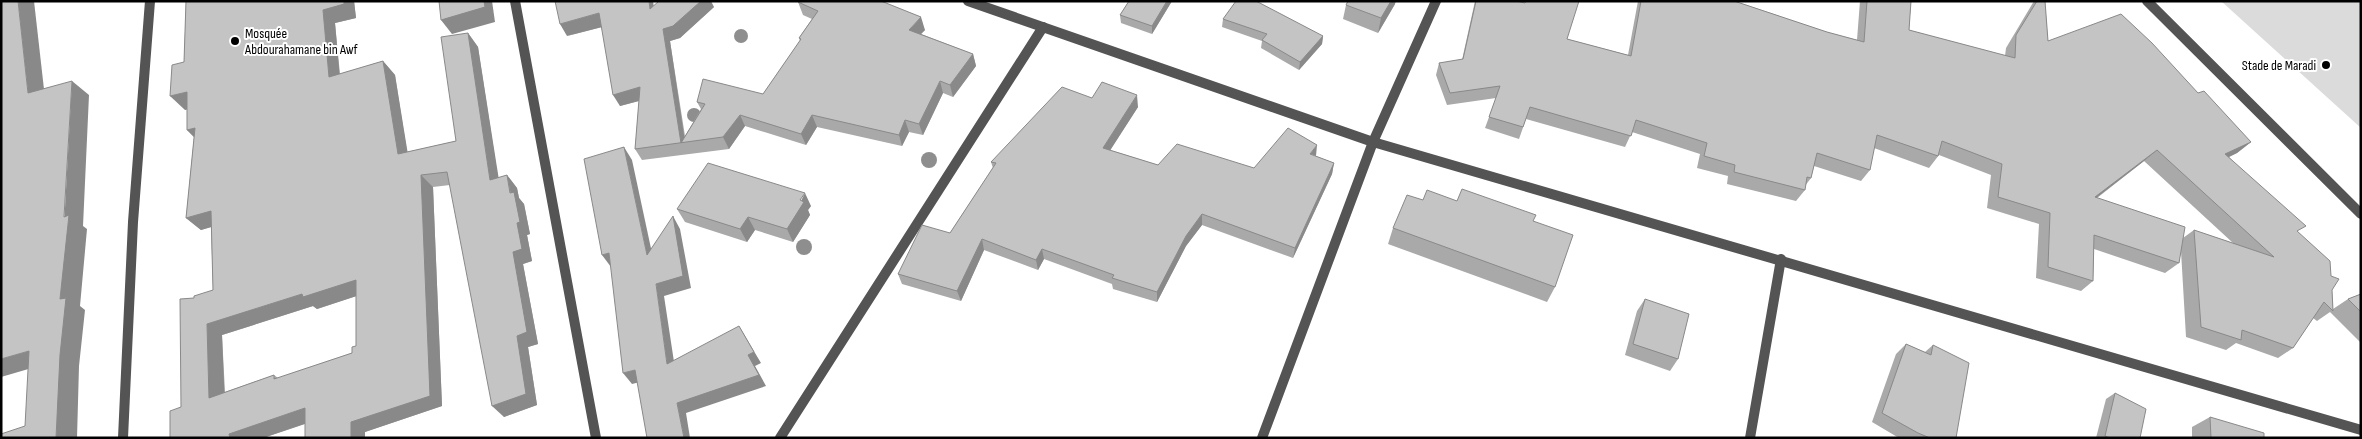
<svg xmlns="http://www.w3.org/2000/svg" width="2362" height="439" viewBox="0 0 2362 439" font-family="'Sofia Sans Condensed',sans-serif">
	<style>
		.green { fill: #dbdbdb }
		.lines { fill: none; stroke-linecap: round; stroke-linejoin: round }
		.minor { stroke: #545454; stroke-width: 10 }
		.tree { fill: #8e8e8e }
		.wall { fill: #a9a9a9; fill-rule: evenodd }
		.shaded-wall { fill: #898989 }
		.building { fill: #c4c4c4; stroke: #898989; fill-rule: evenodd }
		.poi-dot { fill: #000; stroke: #fff; stroke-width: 2 }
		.labels { text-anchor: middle; stroke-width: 4; stroke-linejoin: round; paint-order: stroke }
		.poi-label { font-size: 14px; fill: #000; stroke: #fff; text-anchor: start }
	</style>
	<rect width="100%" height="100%" fill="#fff"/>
	<path class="green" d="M 2221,1 L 2361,1 L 2361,128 Z"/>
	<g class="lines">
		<g class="minor">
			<path d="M 515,1 L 596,438"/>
			<path d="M 968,1 L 1373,142 L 2361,430"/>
			<path d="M 2147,1 L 2361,214"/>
			<path d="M 123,438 L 133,222 L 150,1"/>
			<path d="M 780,438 L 1043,27"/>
			<path d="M 1262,438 L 1373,142 L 1436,1"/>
			<path d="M 1750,438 L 1781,259"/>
		</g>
	</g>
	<g class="tree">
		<circle cx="741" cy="36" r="7"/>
		<circle cx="694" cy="115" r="7"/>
		<circle cx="929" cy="160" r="8"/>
		<circle cx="804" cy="247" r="8"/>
	</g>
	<g class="wall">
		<path d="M 186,1 L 354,1 L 356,18 L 335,23 L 340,74 L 383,61 L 395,75 L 407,152 L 456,141 L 468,33 L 478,47 L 498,178 L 507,175 L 517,188 L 519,198 L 524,204 L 530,234 L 527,235 L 532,261 L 523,264 L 538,344 L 528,347 L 537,405 L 504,417 L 450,185 L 433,187 L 442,406 L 365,432 L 305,424 L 263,438 L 170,438 L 181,407 L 194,298 L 213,290 L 211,227 L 201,230 L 186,218 L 194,137 L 187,130 L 187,109 L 185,110 L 184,62 ZM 356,296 L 356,346 L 352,353 L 278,378 L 274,375 L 225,392 L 222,335 L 313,306 L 317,309 Z"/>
		<path d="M 1129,1 L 1172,1 L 1152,34 L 1121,23 L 1120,15 Z"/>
		<path d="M 1475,1 L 1516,1 L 1567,39 L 1628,55 L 1638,1 L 1734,1 L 1827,32 L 1857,40 L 1860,1 L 1911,1 L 1909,30 L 2005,56 L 2006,48 L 2034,1 L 2045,1 L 2048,41 L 2198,93 L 2251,142 L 2237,153 L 2229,157 L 2298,232 L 2332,290 L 2333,309 L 2348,299 L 2361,294 L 2361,343 L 2330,312 L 2317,321 L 2313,318 L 2293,348 L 2278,358 L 2236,343 L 2226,350 L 2186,337 L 2181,251 L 2179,263 L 2165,273 L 2094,249 L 2093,281 L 2081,291 L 2036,278 L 2039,224 L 1987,208 L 1991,175 L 1939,155 L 1929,168 L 1874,148 L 1870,170 L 1861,181 L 1814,166 L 1811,178 L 1805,186 L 1805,190 L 1796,201 L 1727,184 L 1728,176 L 1697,168 L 1700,154 L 1632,132 L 1625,147 L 1526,119 L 1519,139 L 1485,128 L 1496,98 L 1447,105 L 1436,75 L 1439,63 L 1462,60 ZM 2144,161 L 2233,243 L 2194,230 L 2183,238 L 2097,198 Z"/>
		<path d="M 798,2 L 925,30 L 921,34 L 973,54 L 976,66 L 953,97 L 943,93 L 923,135 L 909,132 L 902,146 L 817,127 L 806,145 L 745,126 L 729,149 L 642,160 L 635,149 L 639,101 L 620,106 L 602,27 L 567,36 L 654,6 L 714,7 L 680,38 L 670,41 L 685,136 L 701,109 L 697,102 L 763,94 L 800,41 L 799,38 L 812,19 L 803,15 Z"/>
		<path d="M 1395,4 L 1378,33 L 1343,19 L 1346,5 Z"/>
		<path d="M 1223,19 L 1323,36 L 1322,44 L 1299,70 L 1261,48 L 1262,41 L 1222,27 Z"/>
		<path d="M 1092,98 L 1138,107 L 1110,150 L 1158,165 L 1254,168 L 1316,156 L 1334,163 L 1332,174 L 1293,258 L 1202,225 L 1186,246 L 1157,302 L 1113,289 L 1112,284 L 1044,259 L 1038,270 L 984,250 L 961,301 L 902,284 L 898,274 L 950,233 L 993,168 L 991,162 Z"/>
		<path d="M 1423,200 L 1457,201 L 1533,221 L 1555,287 L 1547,302 L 1388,244 L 1393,228 Z"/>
		<path d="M 811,206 L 808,210 L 810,215 L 793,242 L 755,230 L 747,242 L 685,222 L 677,209 Z"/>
		<path d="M 1645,299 L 1678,359 L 1670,371 L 1625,355 L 1637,311 Z"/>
		<path d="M 1906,344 L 1925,352 L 1933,345 L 1956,438 L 1899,438 L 1872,422 L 1896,354 Z"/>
		<path d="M 2115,393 L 2140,438 L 2096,438 L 2106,399 Z"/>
		<path d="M 2210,417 L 2264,438 L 2192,438 L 2192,427 Z"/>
	</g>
	<g class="shaded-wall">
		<path d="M 18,1 L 34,1 L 46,107 L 28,93 Z"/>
		<path d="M 344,1 L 354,1 L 356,18 L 335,23 L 341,91 L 329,77 L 323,10 Z"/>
		<path d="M 484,1 L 492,1 L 495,22 L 452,34 L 441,20 Z"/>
		<path d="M 649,1 L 653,1 L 656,22 L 650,9 Z"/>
		<path d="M 701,1 L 711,1 L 714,7 L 680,38 L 670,41 L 685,142 L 681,143 L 663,29 Z"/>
		<path d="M 1167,1 L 1172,1 L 1152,34 L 1152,26 Z"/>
		<path d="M 1391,1 L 1396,1 L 1395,4 L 1378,33 L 1381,18 Z"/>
		<path d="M 599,13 L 606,26 L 567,36 L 560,24 Z"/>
		<path d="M 921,17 L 925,30 L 913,42 L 909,30 Z"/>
		<path d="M 468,33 L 478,47 L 501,193 L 490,180 Z"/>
		<path d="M 1323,36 L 1322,44 L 1299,70 L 1300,62 Z"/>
		<path d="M 973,54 L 976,66 L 953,97 L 950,85 Z"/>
		<path d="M 383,61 L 395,75 L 410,167 L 398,154 Z"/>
		<path d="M 72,81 L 89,95 L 83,226 L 87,229 L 80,306 L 85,310 L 79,366 L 77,438 L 56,438 L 60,299 Z"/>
		<path d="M 940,81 L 943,93 L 923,135 L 919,124 Z"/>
		<path d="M 640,87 L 646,99 L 620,106 L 613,95 Z"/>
		<path d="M 187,92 L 201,106 L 185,110 L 170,96 Z"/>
		<path d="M 1137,95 L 1138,107 L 1104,160 L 1103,148 Z"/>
		<path d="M 740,115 L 745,126 L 729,149 L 723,137 Z"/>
		<path d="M 812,115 L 817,127 L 806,145 L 801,134 Z"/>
		<path d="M 905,120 L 909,132 L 902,146 L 899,135 Z"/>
		<path d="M 195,128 L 201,144 L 187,130 Z"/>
		<path d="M 2251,142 L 2237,153 L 2212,165 L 2225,154 Z"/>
		<path d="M 1317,145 L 1316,156 L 1310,154 Z"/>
		<path d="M 624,147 L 632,160 L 655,267 L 647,255 Z"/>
		<path d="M 2157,150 L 2144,161 L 2083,208 L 2095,197 Z"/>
		<path d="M 1334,163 L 1332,174 L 1293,258 L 1295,248 Z"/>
		<path d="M 421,175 L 433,187 L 442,406 L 365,432 L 365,438 L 351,438 L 351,422 Z"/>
		<path d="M 507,175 L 517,188 L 519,198 L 524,204 L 530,234 L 527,235 L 532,261 L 523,264 L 538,344 L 528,347 L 537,405 L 504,417 L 492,406 L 517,336 L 513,252 L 517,223 Z"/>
		<path d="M 805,193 L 811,206 L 808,210 L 810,215 L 793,242 L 787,229 Z"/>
		<path d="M 211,211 L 225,223 L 201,230 L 186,218 Z"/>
		<path d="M 1202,214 L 1202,225 L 1186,246 L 1157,302 L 1157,292 L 1186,236 Z"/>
		<path d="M 673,216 L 680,229 L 691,288 L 664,296 L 676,375 L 667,364 L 656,284 Z"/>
		<path d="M 748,217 L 755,230 L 747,242 L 740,229 Z"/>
		<path d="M 982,239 L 984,250 L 961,301 L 957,291 Z"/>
		<path d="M 1042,249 L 1044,259 L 1038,270 L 1036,260 Z"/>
		<path d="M 609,253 L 611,267 L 602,255 Z"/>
		<path d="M 356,280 L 369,292 L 317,309 L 313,306 L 222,335 L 225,408 L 209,398 L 207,324 L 302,294 Z"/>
		<path d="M 739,326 L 761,363 L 755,366 L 766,386 L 686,413 L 690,438 L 684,438 L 677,403 L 748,355 Z"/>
		<path d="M 29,351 L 49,363 L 1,377 L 1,359 Z"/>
		<path d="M 635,370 L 644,381 L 632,384 L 623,373 Z"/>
		<path d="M 305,408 L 319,419 L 263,438 L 230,438 L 229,434 Z"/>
	</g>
	<g class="building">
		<path d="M 1,1 L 18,1 L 28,93 L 72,81 L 64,217 L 69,215 L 60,299 L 66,298 L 60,355 L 56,438 L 1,438 L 1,434 L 25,426 L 29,351 L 1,359 Z"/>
		<path d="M 186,1 L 344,1 L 344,4 L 323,10 L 329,77 L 383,61 L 398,154 L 456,141 L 441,37 L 468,33 L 490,180 L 507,175 L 510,193 L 514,192 L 520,222 L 517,223 L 522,249 L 513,252 L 527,332 L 517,336 L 526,394 L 492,406 L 447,172 L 421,175 L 430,396 L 351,422 L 351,438 L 305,438 L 305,408 L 229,434 L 230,438 L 170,438 L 170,411 L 181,407 L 180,299 L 194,298 L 194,296 L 213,290 L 211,211 L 186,218 L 195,128 L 187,130 L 187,92 L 170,96 L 172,65 L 184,62 ZM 356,280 L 356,346 L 352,347 L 352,353 L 274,379 L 274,375 L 209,398 L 207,324 L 302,294 L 303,297 Z"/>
		<path d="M 439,1 L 484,1 L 485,7 L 441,20 Z"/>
		<path d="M 555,1 L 649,1 L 650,9 L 659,1 L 701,1 L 673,26 L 663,29 L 681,143 L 705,104 L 697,102 L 703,79 L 763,94 L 801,39 L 799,38 L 818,11 L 798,2 L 799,1 L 881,1 L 921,17 L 909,30 L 973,54 L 950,85 L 940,81 L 919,124 L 905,120 L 899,135 L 812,115 L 801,134 L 740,115 L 723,137 L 635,149 L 640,87 L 613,95 L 599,13 L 560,24 Z"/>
		<path d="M 1129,1 L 1167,1 L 1152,26 L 1120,15 Z"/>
		<path d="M 1236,1 L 1256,1 L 1323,36 L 1300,62 L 1262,40 L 1267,34 L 1223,19 Z"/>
		<path d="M 1348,1 L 1391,1 L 1381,18 L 1346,5 Z"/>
		<path d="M 1476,1 L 1516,1 L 1525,3 L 1526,1 L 1579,1 L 1567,39 L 1631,56 L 1641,1 L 1734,1 L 1827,32 L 1864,42 L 1867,1 L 1911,1 L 1909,30 L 2015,58 L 2016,35 L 2037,1 L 2045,1 L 2048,41 L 2121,14 L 2152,43 L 2198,93 L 2204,91 L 2251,142 L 2225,154 L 2306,226 L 2297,231 L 2330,261 L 2331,276 L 2339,279 L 2332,290 L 2333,311 L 2324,302 L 2293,348 L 2242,330 L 2241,340 L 2201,327 L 2194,230 L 2274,257 L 2157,150 L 2095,197 L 2185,227 L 2179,263 L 2094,235 L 2093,281 L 2048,267 L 2050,213 L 1998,197 L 2002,164 L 1942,141 L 1938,156 L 1877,135 L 1870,170 L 1817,153 L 1811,178 L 1807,177 L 1805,190 L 1734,172 L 1735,165 L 1704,156 L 1707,143 L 1636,120 L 1631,136 L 1530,107 L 1523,127 L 1489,117 L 1500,86 L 1450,93 L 1439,63 L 1463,59 Z"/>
		<path d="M 1102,82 L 1137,95 L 1103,148 L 1158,165 L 1177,144 L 1254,168 L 1288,128 L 1317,145 L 1310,154 L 1334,163 L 1295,248 L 1202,214 L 1186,236 L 1157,292 L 1112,278 L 1114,275 L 1042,249 L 1036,260 L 982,239 L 957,291 L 898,274 L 922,225 L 950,233 L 996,163 L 991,162 L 1062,87 L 1092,98 Z"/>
		<path d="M 624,147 L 647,255 L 673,216 L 683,276 L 656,284 L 667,364 L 739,326 L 754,352 L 748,355 L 759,375 L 677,403 L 684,438 L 647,438 L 635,370 L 623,373 L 609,253 L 602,255 L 584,159 Z"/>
		<path d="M 708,163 L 805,193 L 800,200 L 804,202 L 787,229 L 748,217 L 740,229 L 677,209 Z"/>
		<path d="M 1462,189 L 1536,215 L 1533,221 L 1573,235 L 1555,287 L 1393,228 L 1407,195 L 1423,200 L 1427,190 L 1457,201 Z"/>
		<path d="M 2361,294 L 2361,312 L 2348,299 Z"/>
		<path d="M 1645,299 L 1689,314 L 1678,359 L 1633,344 Z"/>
		<path d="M 1906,344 L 1931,355 L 1933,345 L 1969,363 L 1956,438 L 1930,438 L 1918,433 L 1882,413 Z"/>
		<path d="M 2115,393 L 2146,409 L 2140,438 L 2110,438 L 2105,436 Z"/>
		<path d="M 2210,417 L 2264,433 L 2264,438 L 2211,438 Z"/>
	</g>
	<g class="poi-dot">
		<circle cx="235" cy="41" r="5"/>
		<circle cx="2326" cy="65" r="5"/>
	</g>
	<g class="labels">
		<g class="poi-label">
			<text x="245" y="38">Mosquée<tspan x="245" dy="16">Abdourahamane bin Awf</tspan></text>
			<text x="2316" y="70" text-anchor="end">Stade de Maradi</text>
		</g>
	</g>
	<rect width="2362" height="439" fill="none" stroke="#000000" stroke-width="5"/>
</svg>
